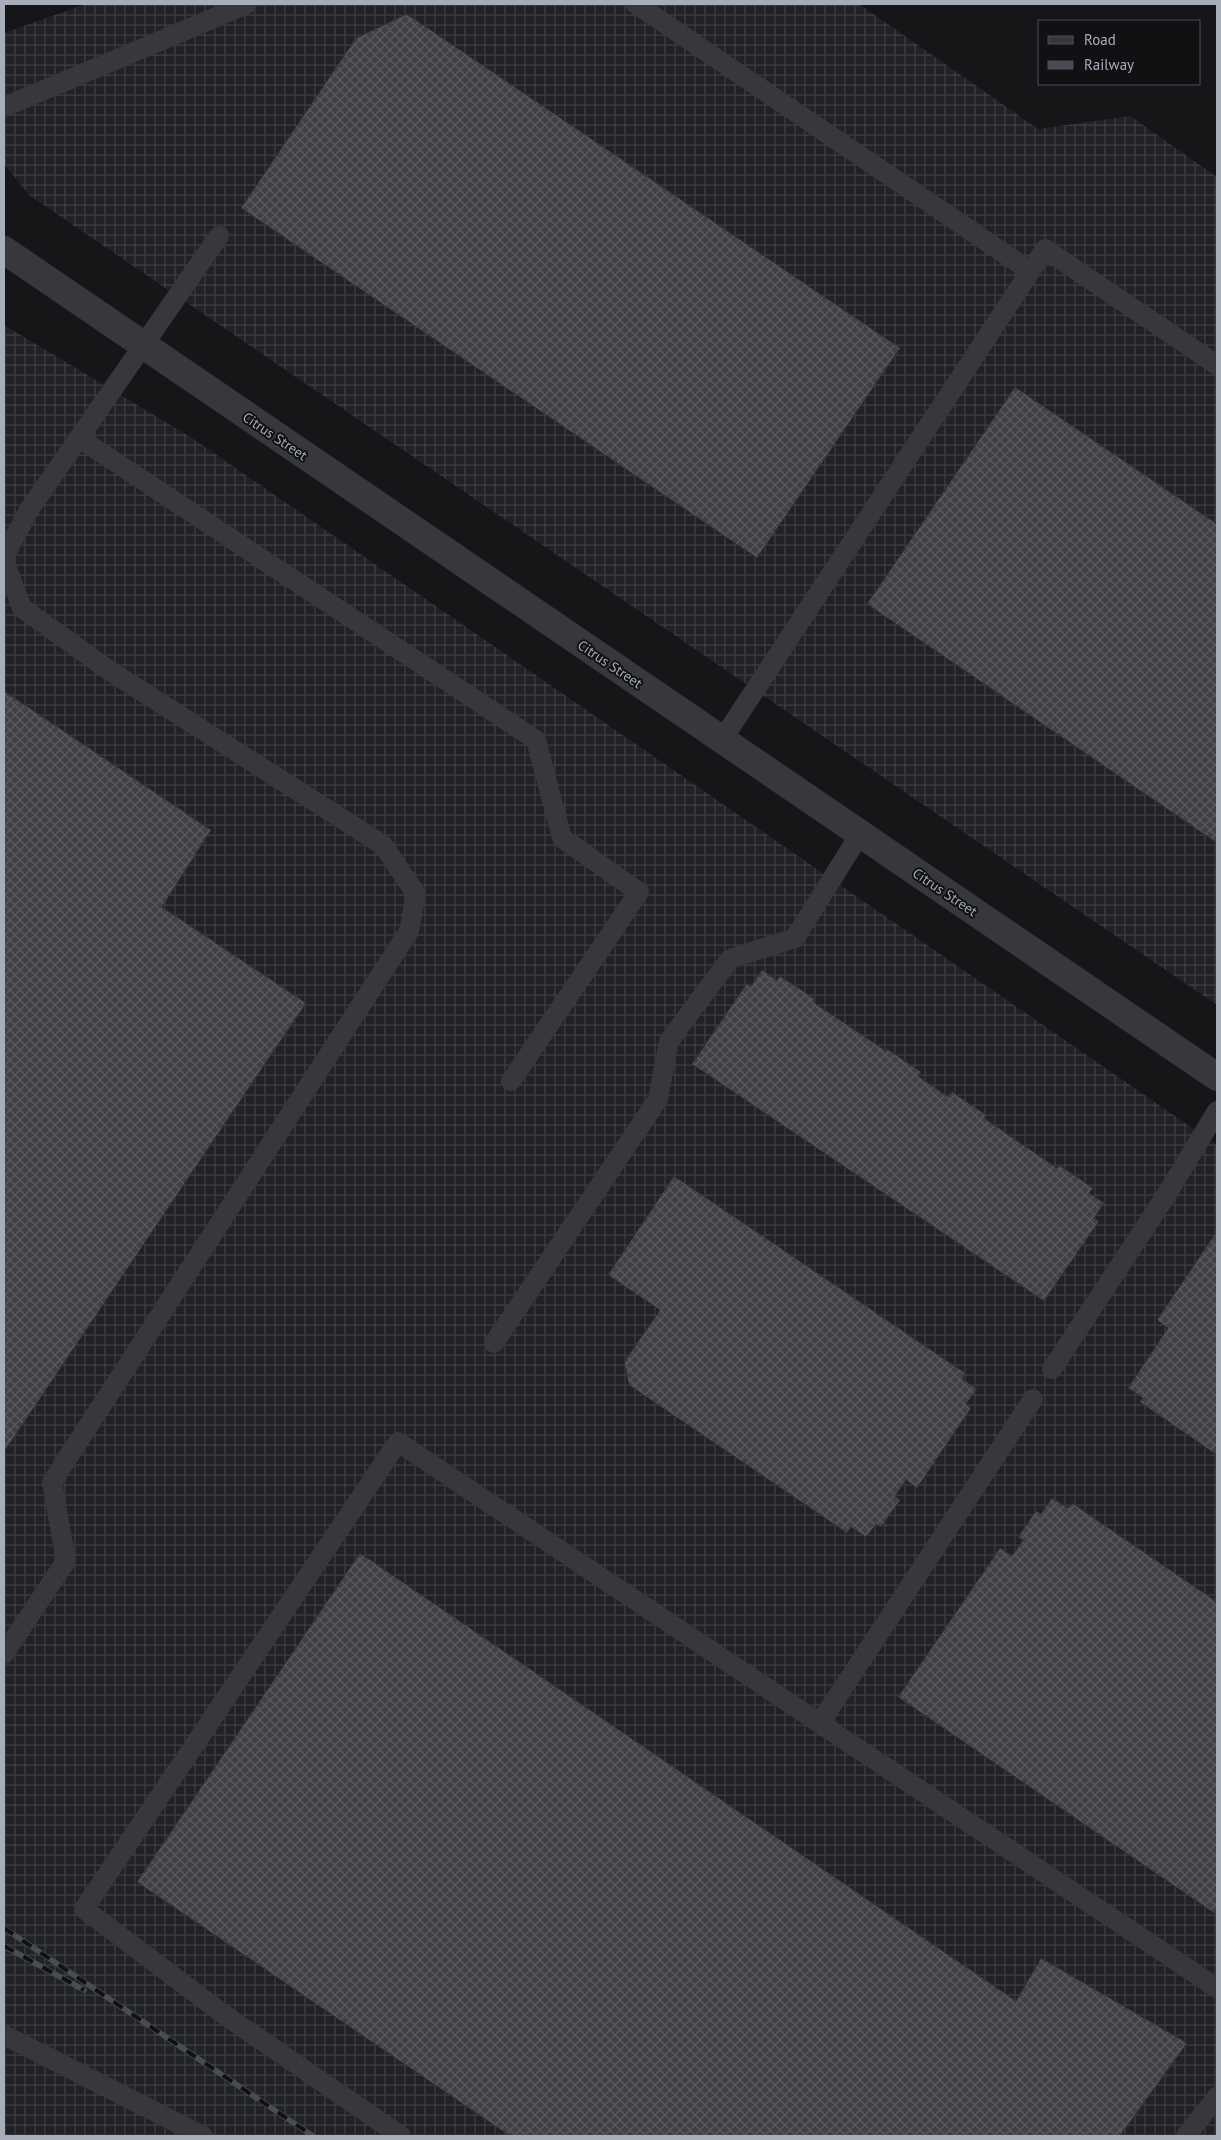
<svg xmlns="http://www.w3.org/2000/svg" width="1221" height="2140" viewBox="0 0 1221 2140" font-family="'PT Sans',sans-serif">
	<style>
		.industrial { fill: url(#industrial-grid) }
		.building { fill: url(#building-cross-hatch); stroke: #2f3034 }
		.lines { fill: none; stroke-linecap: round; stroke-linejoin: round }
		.lane { stroke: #36383d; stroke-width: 20 }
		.street { stroke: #36383d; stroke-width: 28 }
		.rail-casing { stroke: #494c52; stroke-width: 5.5 }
		.rail { stroke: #111113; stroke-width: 4; stroke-dasharray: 11; stroke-linecap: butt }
		.labels { text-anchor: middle; stroke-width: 4; stroke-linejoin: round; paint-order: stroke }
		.street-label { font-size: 14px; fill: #a7adb9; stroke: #111113 }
	</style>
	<defs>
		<pattern id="industrial-grid" width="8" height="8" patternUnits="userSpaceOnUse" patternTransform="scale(1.25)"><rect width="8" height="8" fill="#212225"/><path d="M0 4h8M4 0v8" fill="none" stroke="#3e3f43"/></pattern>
		<pattern id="building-cross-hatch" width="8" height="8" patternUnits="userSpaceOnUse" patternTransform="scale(1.25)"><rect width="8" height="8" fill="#3f4145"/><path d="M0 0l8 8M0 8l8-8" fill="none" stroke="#585a5e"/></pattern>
	</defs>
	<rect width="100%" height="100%" fill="#161618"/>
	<g class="industrial">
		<path d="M 86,4 L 859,4 L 1038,129 L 1130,116 L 1217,177 L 1217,1005 L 29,195 L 4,164 L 4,33 Z"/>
		<path d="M 4,325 L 192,438 L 1217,1145 L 1217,2136 L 4,2136 Z"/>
	</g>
	<g class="building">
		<path d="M 407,14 L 900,348 L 757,558 L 241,208 L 356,38 Z"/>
		<path d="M 1015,387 L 1217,524 L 1217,843 L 867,604 Z"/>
		<path d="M 4,691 L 211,830 L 162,907 L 306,1003 L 4,1452 Z"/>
		<path d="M 762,970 L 777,980 L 780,976 L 815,999 L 813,1002 L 886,1051 L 887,1049 L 921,1072 L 918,1076 L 948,1097 L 952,1092 L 986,1115 L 984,1118 L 1057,1168 L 1059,1165 L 1093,1188 L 1089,1193 L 1104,1203 L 1094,1218 L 1099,1221 L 1044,1301 L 692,1064 L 747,983 L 751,986 Z"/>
		<path d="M 674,1176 L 965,1373 L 962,1379 L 977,1389 L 966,1404 L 971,1408 L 917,1488 L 906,1480 L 895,1496 L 900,1500 L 881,1527 L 876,1524 L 866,1537 L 851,1527 L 847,1533 L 629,1385 L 624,1362 L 660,1310 L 608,1275 Z"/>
		<path d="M 1217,1231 L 1217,1455 L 1140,1402 L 1143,1398 L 1128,1388 L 1168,1328 L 1157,1320 Z"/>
		<path d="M 1052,1498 L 1068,1508 L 1072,1503 L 1217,1602 L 1217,1915 L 898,1697 L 1000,1548 L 1012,1556 L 1023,1540 L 1018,1537 L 1036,1511 L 1041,1514 Z"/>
		<path d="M 360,1553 L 1016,2001 L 1041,1958 L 1187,2043 L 1120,2136 L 510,2136 L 137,1882 Z"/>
	</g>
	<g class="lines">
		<g class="lane">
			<path d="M 636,4 L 1030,271"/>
			<path d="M 4,107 L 247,4"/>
			<path d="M 79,438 L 536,740 L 562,838 L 639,892 L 511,1081"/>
			<path d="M 4,557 L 29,510 L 219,236"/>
			<path d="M 4,561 L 22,608 L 110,671 L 383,845 L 416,894 L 409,931 L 52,1482 L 66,1561 L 4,1654"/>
			<path d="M 722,740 L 1045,249 L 1217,365"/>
			<path d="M 494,1343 L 658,1099 L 669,1041 L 730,959 L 795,938 L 860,834"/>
			<path d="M 1052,1369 L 1167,1194 L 1217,1111"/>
			<path d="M 820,1723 L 1033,1399"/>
			<path d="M 4,2035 L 203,2136"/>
			<path d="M 401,2136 L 226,2016 L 84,1909 L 398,1442 L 1217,1988"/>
			<path d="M 1186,2136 L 1217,2097"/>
		</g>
		<path class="street" d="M 4,250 L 1217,1077"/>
		<defs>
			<g id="rail">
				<path d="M 4,1928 L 313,2136"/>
				<path d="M 4,1946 L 84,1990"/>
			</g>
		</defs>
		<use href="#rail" class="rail-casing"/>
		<use href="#rail" class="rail"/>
	</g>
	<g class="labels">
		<g class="street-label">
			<text transform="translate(275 436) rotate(34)" y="5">Citrus Street</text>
			<text transform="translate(610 664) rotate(34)" y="5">Citrus Street</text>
			<text transform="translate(945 892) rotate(34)" y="5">Citrus Street</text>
		</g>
	</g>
	<rect width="1221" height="2140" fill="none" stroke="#a7adb9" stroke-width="10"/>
	<rect x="1038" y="20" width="162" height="65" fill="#111113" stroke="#4d4f55"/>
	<rect x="1048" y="36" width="25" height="8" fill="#36383d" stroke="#4d4f55"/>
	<text x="1084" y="45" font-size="15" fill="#a7adb9">Road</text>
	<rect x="1048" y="61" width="25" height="8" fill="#494c52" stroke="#4d4f55"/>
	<text x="1084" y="70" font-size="15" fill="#a7adb9">Railway</text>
</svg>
